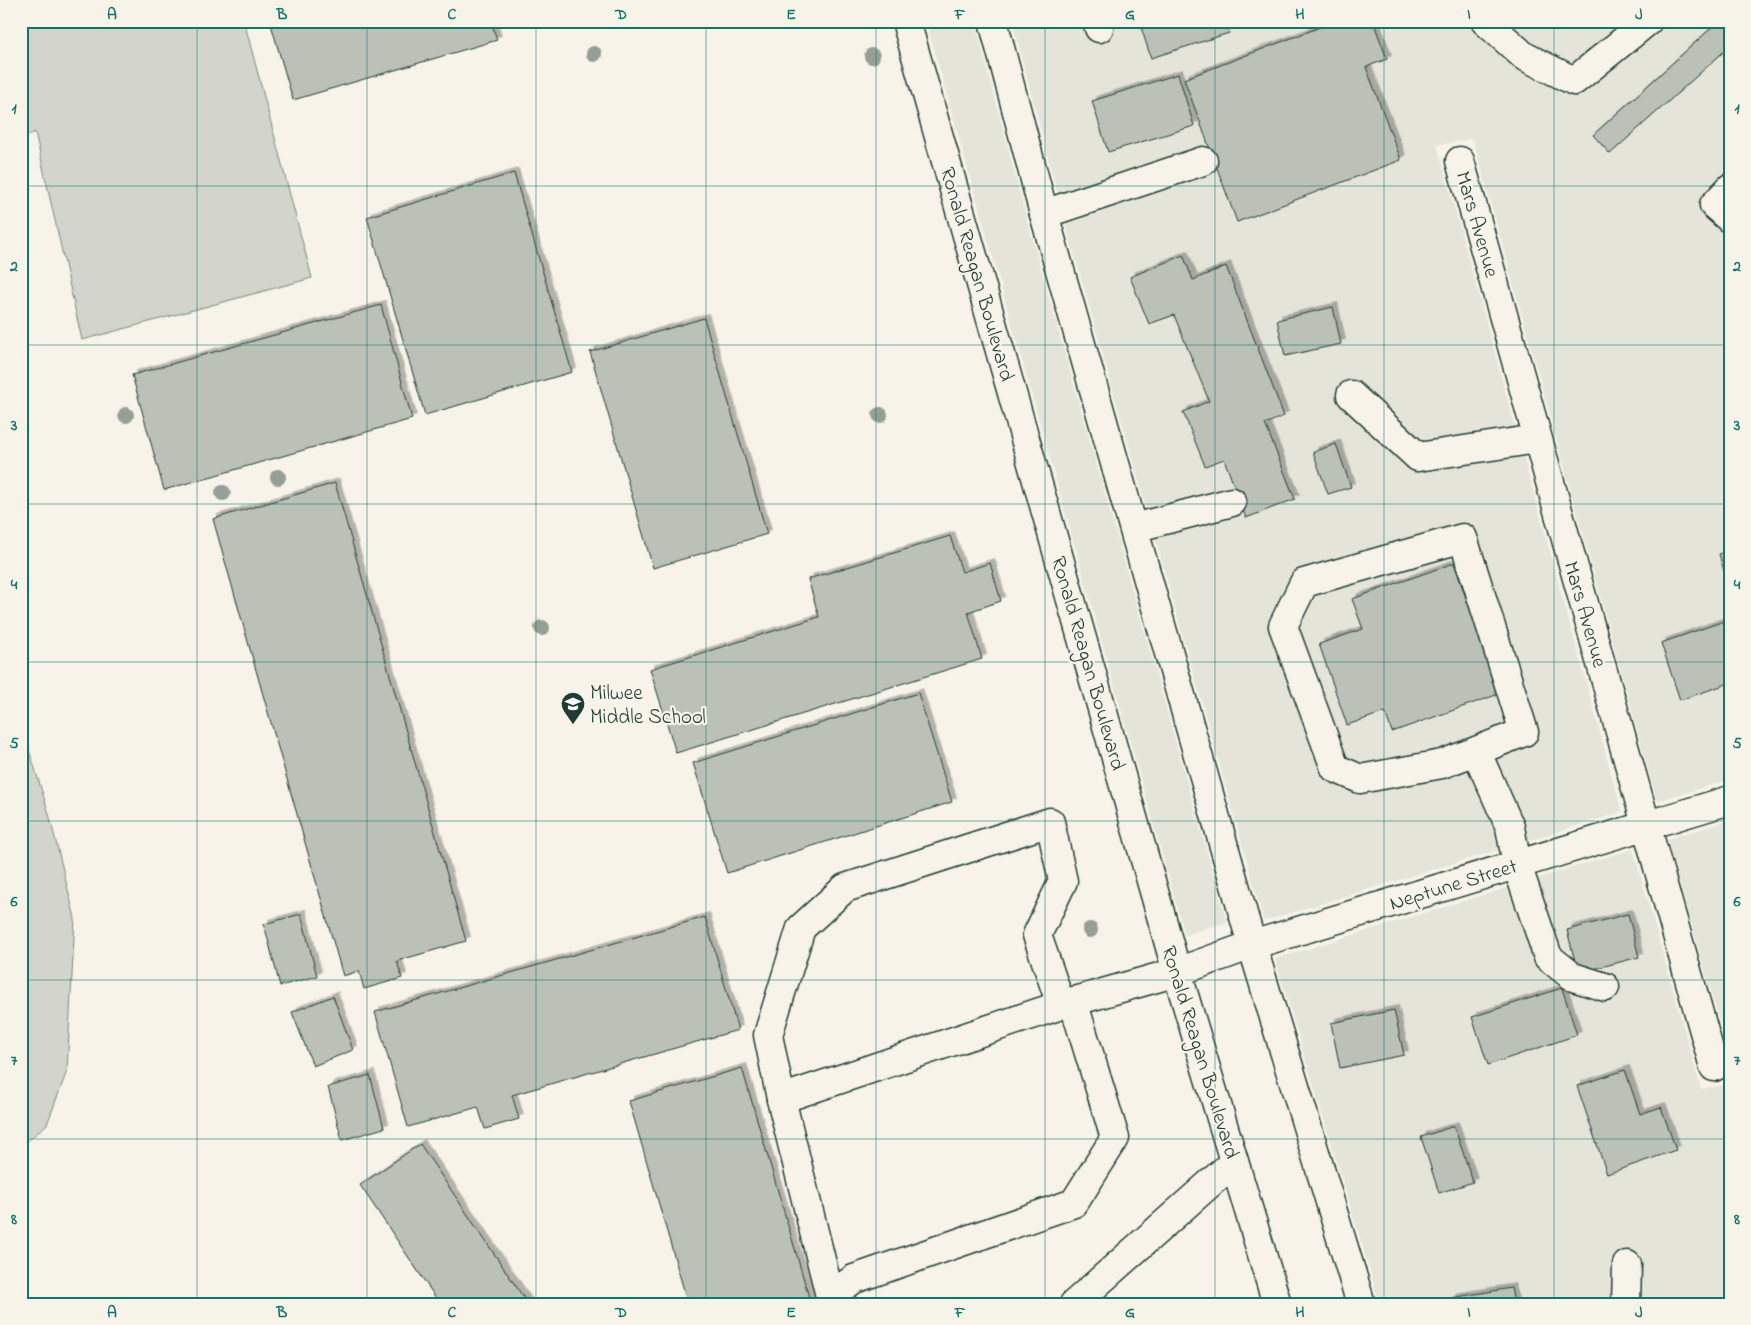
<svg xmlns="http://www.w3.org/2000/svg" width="1751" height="1325" viewBox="0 0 1751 1325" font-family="'Indie Flower',sans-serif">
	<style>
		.built { fill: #e5e4d9 }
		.green { fill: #d3d5ca; stroke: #79897f }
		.building { fill: #bbc1b6; stroke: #1f3d34; filter: url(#shadow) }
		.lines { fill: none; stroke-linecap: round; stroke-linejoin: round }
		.minor-casing { stroke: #1f3d34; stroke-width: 31 }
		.major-casing { stroke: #1f3d34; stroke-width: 31 }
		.minor { stroke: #f7f3e8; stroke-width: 28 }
		.major { stroke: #f7f3e8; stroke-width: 28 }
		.tree { fill: #949f96 }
		.grid { fill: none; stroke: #0f766e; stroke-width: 1; stroke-opacity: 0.55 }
		.labels { text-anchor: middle; stroke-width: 4.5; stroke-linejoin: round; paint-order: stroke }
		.street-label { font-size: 21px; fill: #1f3d34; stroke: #f7f3e8 }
		.poi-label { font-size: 21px; fill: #1f3d34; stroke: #f7f3e8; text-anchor: start }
		.neatline { fill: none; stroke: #0f766e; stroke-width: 2 }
		.grid-label { font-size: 16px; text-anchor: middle; font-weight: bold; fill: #0f766e }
	</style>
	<defs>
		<filter id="shadow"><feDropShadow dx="4.5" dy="-4.5" stdDeviation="0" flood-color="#0004"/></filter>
	</defs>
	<rect width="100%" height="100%" fill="#f7f3e8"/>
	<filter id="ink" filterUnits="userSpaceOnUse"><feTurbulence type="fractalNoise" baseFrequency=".02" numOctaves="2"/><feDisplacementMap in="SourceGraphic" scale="10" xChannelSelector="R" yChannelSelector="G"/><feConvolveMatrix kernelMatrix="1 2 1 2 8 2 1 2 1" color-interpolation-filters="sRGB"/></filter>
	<g filter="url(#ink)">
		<g class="built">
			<path d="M 926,21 L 974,21 L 979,37 L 1026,217 L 1227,922 L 1185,935 Z"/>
			<path d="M 1012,21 L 1730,21 L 1730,780 L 1657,801 L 1473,139 L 1437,145 L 1622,812 L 1264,921 L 1062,211 Z"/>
			<path d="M 1730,820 L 1730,1058 L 1667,839 Z"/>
			<path d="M 1633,849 L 1701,1089 L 1730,1084 L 1730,1304 L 1380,1304 L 1275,959 Z"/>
		</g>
		<g class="green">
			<path d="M 21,21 L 244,21 L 312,278 L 82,340 L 35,132 L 21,140 Z"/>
			<path d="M 21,724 L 49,814 L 75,918 L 67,1071 L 47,1124 L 21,1147 L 21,962 L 27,947 L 24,841 L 21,835 Z"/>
		</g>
		<g class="building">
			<path d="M 270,21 L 491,21 L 497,40 L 293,100 Z"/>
			<path d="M 1139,21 L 1225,21 L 1229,33 L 1151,58 Z"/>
			<path d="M 1336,21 L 1373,21 L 1387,59 L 1366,67 L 1401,160 L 1237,222 L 1184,79 Z"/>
			<path d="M 1719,21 L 1730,21 L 1730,46 L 1610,154 L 1593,135 Z"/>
			<path d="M 1178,74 L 1194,126 L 1108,152 L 1092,101 Z"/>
			<path d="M 514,173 L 572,372 L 425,415 L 367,217 Z"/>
			<path d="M 1183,255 L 1193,280 L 1226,266 L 1284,416 L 1265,424 L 1295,499 L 1246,518 L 1224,459 L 1205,466 L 1183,412 L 1209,401 L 1174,315 L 1149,324 L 1130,277 Z"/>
			<path d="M 381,305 L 412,419 L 164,490 L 132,375 Z"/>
			<path d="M 1333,307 L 1341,344 L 1285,356 L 1277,320 Z"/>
			<path d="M 704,318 L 767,534 L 653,568 L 590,352 Z"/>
			<path d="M 1336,444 L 1351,487 L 1328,494 L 1313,452 Z"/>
			<path d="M 335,483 L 466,941 L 397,961 L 402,978 L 364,989 L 359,971 L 343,976 L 213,519 Z"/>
			<path d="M 950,536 L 962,572 L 990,563 L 1001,601 L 968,612 L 982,659 L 676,753 L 650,669 L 819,617 L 808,579 Z"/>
			<path d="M 1730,550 L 1730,588 L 1729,588 L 1719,554 Z"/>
			<path d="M 1454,563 L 1499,694 L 1392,732 L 1385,712 L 1347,725 L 1319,644 L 1363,629 L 1352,599 Z"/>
			<path d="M 1730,619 L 1730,683 L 1680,700 L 1661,643 Z"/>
			<path d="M 918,693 L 952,802 L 727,873 L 693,763 Z"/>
			<path d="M 301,914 L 317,976 L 280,986 L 264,924 Z"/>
			<path d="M 1628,914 L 1639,957 L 1578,973 L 1567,930 Z"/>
			<path d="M 705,917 L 738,1030 L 512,1095 L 519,1119 L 485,1129 L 478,1107 L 408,1127 L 375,1012 Z"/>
			<path d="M 1562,988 L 1577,1035 L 1488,1065 L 1472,1017 Z"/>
			<path d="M 333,996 L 353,1050 L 313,1066 L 292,1012 Z"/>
			<path d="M 1394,1010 L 1404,1055 L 1340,1068 L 1331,1023 Z"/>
			<path d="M 742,1068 L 811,1304 L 688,1304 L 629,1101 Z"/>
			<path d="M 1625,1070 L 1640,1114 L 1661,1107 L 1676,1150 L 1607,1174 L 1577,1086 Z"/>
			<path d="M 370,1075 L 384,1128 L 342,1140 L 328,1087 Z"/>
			<path d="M 1454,1126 L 1473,1182 L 1439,1193 L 1421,1137 Z"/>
			<path d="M 420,1144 L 528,1304 L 440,1304 L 360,1185 Z"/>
			<path d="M 1511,1288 L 1514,1304 L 1452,1304 L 1451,1298 Z"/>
		</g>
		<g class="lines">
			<defs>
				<g id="minor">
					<path d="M 1097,21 L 1099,28"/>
					<path d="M 1485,21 L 1524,56 L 1574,81 L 1648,21"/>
					<path d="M 1460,161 L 1714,1067"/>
					<path d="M 1730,188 L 1714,205 L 1730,219"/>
					<path d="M 1044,214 L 1203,161"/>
					<path d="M 1351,395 L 1418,457 L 1537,439"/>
					<path d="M 1134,528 L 1232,502"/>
					<path d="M 1476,751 L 1524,732 L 1463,538 L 1304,583 L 1283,626 L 1335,768 L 1360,779 L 1442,764 L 1476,751 L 1510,827 L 1517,865 L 1548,957 L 1573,977 L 1605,987"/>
					<path d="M 1061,1005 L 1037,935 L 1063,881 L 1050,822 L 845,888 L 801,928 L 768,1035 L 781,1099 L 1061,1005 L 1177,972 L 1252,945 L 1730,800"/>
					<path d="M 781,1099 L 830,1296 L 854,1279 L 1074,1203 L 1115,1138 L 1073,1001"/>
					<path d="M 1074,1304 L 1234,1162"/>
					<path d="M 1626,1304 L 1627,1265"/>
				</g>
				<g id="major">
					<path d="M 906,21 L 1177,972 L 1277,1304"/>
					<path d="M 993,21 L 1044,214 L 1252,945 L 1361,1304"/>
				</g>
			</defs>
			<use href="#minor" class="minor-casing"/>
			<use href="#major" class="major-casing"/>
			<use href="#minor" class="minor"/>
			<use href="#major" class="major"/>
		</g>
		<g class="tree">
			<circle cx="594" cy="54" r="8"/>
			<circle cx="872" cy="56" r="8"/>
			<circle cx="126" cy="415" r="8"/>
			<circle cx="880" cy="415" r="8"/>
			<circle cx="278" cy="477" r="8"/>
			<circle cx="223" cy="493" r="8"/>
			<circle cx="542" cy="628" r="8"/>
			<circle cx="1090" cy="930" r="8"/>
		</g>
	</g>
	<path class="grid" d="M 197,21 L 197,1304M 367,21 L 367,1304M 536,21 L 536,1304M 706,21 L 706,1304M 876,21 L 876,1304M 1045,21 L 1045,1304M 1215,21 L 1215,1304M 1384,21 L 1384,1304M 1554,21 L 1554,1304M 21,186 L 1730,186M 21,345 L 1730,345M 21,504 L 1730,504M 21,662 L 1730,662M 21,821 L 1730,821M 21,980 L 1730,980M 21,1139 L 1730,1139"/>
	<defs>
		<symbol id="school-pin" viewBox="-11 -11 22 30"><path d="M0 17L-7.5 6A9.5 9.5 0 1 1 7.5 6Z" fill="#1f3d34" stroke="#f7f3e8"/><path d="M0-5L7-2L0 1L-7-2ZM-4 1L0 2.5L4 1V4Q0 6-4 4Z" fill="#fff"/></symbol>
	</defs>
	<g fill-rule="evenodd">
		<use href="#school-pin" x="559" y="690" width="28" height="38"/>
	</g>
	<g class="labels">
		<g class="street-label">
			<text transform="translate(1478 224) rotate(74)" y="7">Mars Avenue</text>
			<text transform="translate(978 274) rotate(74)" y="7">Ronald Reagan Boulevard</text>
			<text transform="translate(1586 614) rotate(74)" y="7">Mars Avenue</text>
			<text transform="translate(1089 663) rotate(74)" y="7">Ronald Reagan Boulevard</text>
			<text transform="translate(1453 884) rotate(-17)" y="7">Neptune Street</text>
			<text transform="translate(1201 1052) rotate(73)" y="7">Ronald Reagan Boulevard</text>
		</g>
		<g class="poi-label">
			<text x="590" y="699">Milwee<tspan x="590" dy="24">Middle School</tspan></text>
		</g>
	</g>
	<rect width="1751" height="1325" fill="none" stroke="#f7f3e8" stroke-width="55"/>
	<rect x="28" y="28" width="1696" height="1270" class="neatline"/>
	<g class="grid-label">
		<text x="112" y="19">A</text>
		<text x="282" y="19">B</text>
		<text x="452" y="19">C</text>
		<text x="621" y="19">D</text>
		<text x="791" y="19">E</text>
		<text x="960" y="19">F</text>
		<text x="1130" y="19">G</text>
		<text x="1300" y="19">H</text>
		<text x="1469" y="19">I</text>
		<text x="1639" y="19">J</text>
		<text x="14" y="113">1</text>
		<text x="1737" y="113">1</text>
		<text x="14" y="271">2</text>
		<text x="1737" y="271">2</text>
		<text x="14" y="430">3</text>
		<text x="1737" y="430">3</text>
		<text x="14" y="589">4</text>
		<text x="1737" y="589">4</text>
		<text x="14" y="748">5</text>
		<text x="1737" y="748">5</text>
		<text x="14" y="906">6</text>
		<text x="1737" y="906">6</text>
		<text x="14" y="1065">7</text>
		<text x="1737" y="1065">7</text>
		<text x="14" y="1224">8</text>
		<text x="1737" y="1224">8</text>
		<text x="112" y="1317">A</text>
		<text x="282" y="1317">B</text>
		<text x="452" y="1317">C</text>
		<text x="621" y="1317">D</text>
		<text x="791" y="1317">E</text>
		<text x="960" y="1317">F</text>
		<text x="1130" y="1317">G</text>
		<text x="1300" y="1317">H</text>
		<text x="1469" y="1317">I</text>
		<text x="1639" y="1317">J</text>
	</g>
</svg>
